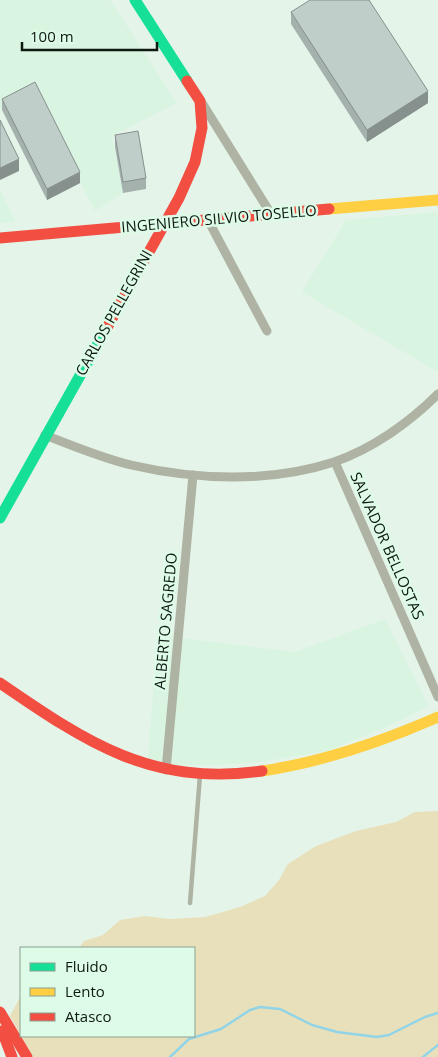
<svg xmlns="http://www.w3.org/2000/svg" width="438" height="1057" viewBox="0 0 438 1057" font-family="'Open Sans',sans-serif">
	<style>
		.built { fill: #d9f5e1 }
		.green { fill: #e8e0bb }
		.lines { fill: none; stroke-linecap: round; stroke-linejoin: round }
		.stream { stroke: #91d4e7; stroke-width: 2.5 }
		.lane { stroke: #aeb3a3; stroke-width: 4.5 }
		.street { stroke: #aeb3a3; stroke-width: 9 }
		.fast { stroke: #16e098; stroke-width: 11 }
		.slow { stroke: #ffcf43; stroke-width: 11 }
		.jam { stroke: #f24e42; stroke-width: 11 }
		.wall { fill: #a5b1ad }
		.shaded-wall { fill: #86908d }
		.building { fill: #c0cec9; stroke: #86908d }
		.labels { text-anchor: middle; stroke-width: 5; stroke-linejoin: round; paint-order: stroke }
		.street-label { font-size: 15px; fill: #0e1912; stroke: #ddfbe6 }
	</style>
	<rect width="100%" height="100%" fill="#e4f4e9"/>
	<g class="built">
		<path d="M 0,0 L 110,0 L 177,103 L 112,136 L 123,193 L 95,211 L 35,94 L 2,110 L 0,107 Z"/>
		<path d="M 0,189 L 15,221 L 0,223 Z"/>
		<path d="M 438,212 L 438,372 L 302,292 L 346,220 Z"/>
		<path d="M 385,619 L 429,706 L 384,728 L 327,751 L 260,762 L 219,765 L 147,765 L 158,635 L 295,652 Z"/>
	</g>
	<path class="green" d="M 438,811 L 438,1057 L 33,1057 L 10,1016 L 21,995 L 21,1036 L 194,1036 L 194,948 L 79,948 L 84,941 L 103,935 L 120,920 L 145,916 L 170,919 L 205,917 L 240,907 L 265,896 L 279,880 L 288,864 L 316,846 L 356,831 L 396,822 L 415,812 Z"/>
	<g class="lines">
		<g class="stream">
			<path d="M 170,1057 L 189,1039 L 221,1029 L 250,1010 L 260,1007 L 280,1009 L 312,1025 L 337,1032 L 377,1037 L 389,1035 L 425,1017 L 438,1013"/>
			<path d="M 423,1057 L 438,1045"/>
		</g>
		<path class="lane" d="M 190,903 L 200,775"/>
		<g class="street">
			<path d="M 202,103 L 271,214"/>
			<path d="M 208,220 L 267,331"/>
			<path d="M 45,435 C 73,446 102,458 131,465 C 196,480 270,483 334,462 C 372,449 409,423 438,394"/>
			<path d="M 335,462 L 438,697"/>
			<path d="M 166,770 L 193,475"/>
		</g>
		<g class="fast">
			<path d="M 135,0 L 187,81"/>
			<path d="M 0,518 L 105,331"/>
		</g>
		<g class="slow">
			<path d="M 329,209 L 438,200"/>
			<path d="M 262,771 C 323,762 381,742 438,717"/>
		</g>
		<g class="jam">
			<path d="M 0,238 L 329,209"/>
			<path d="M 105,331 L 179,198 L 195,162 L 202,128 L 200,101 L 187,81"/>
			<path d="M 0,683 C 86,742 152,787 262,771"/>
			<path d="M 0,1012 L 27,1057"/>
			<path d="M 2,1031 L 12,1057"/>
		</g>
	</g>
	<g class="wall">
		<path d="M 291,12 L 428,103 L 367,142 L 291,24 Z"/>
		<path d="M 2,99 L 80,183 L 47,200 L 2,110 Z"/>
		<path d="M 115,135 L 146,178 L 146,189 L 123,193 L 115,147 Z"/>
	</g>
	<g class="shaded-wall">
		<path d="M 428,91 L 428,103 L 367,142 L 367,130 Z"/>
		<path d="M 19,159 L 19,171 L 0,180 L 0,168 Z"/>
		<path d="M 80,172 L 80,183 L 47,200 L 47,189 Z"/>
	</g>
	<g class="building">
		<path d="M 310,0 L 369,0 L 428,91 L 367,130 L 291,12 Z"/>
		<path d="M 35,82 L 80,172 L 47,189 L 2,99 Z"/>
		<path d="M 0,120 L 19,159 L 0,168 Z"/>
		<path d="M 138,131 L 146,178 L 123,182 L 115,135 Z"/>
	</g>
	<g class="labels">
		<g class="street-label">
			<text transform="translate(219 219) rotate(-5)" y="5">INGENIERO SILVIO TOSELLO</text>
			<text transform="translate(114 313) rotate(-61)" y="5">CARLOS PELLEGRINI</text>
			<text transform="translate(387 546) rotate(66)" y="5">SALVADOR BELLOSTAS</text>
			<text transform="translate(166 621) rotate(-85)" y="5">ALBERTO SAGREDO</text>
		</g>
	</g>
	<rect x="20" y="947" width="175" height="90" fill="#ddfbe6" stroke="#8aa191"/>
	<rect x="30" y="963" width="25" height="8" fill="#16e098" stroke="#8aa191"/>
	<text x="65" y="972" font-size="15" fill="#0e1912">Fluido</text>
	<rect x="30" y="988" width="25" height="8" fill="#ffcf43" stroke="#8aa191"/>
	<text x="65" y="997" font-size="15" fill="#0e1912">Lento</text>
	<rect x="30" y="1013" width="25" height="8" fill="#f24e42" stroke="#8aa191"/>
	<text x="65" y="1022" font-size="15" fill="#0e1912">Atasco</text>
	<path d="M22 42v8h135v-8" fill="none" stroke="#0e1912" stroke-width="2.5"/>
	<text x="30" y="42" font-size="15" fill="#0e1912" stroke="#ddfbe6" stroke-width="4" paint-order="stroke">100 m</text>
</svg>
